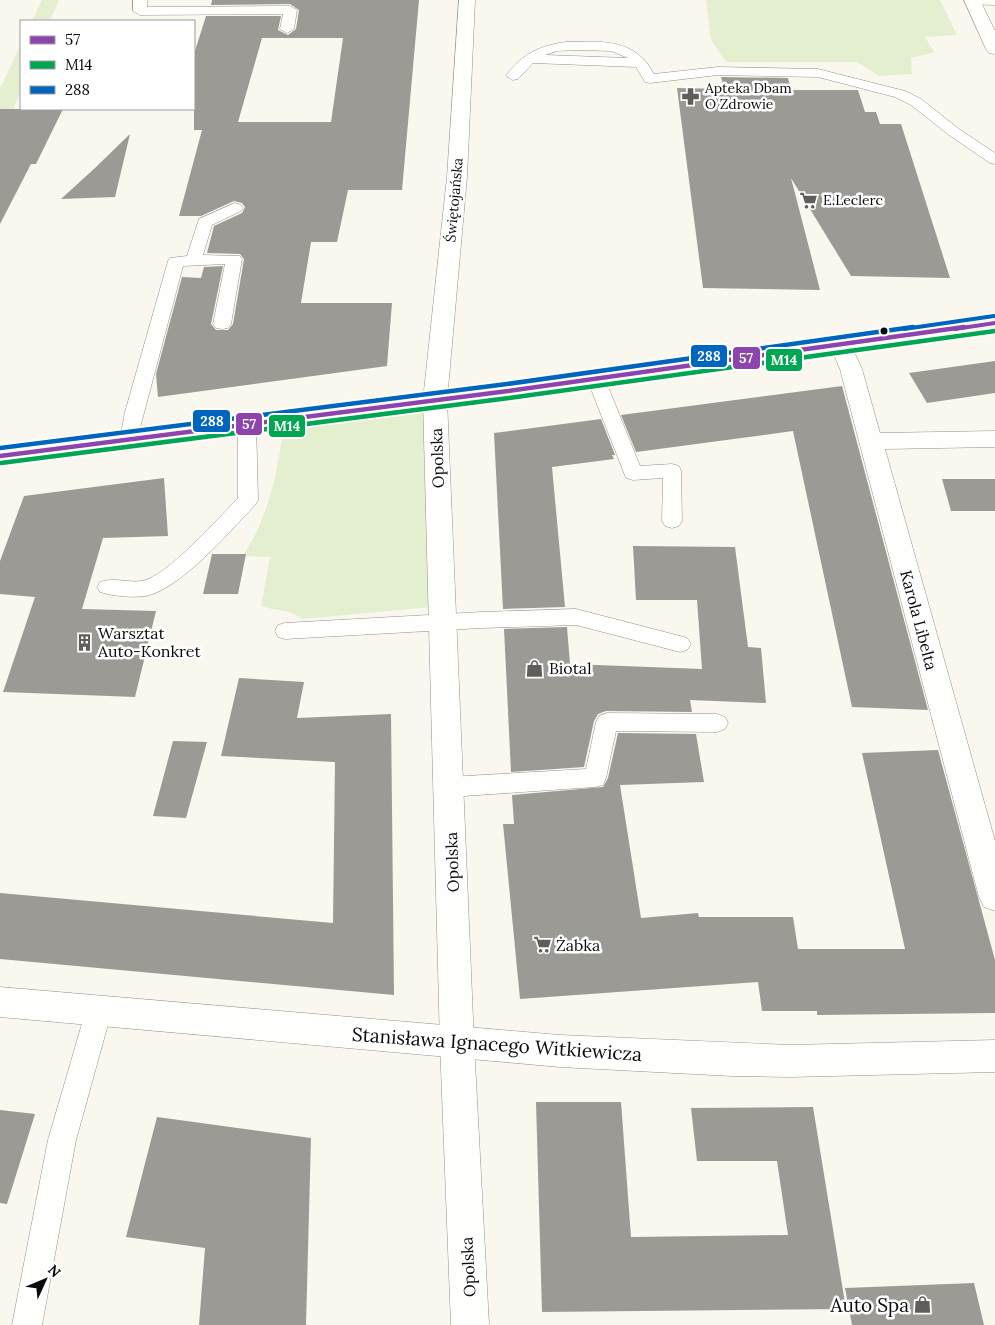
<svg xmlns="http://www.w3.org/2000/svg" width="995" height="1325" viewBox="0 0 995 1325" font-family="Lora,serif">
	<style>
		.green { fill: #e4efcf }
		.building { fill: #9c9a95; fill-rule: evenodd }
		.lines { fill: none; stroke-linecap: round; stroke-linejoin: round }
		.service-casing { stroke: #93918e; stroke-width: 1 }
		.minor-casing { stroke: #93918e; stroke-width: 1 }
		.tertiary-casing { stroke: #93918e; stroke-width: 1 }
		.secondary-casing { stroke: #898884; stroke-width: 1 }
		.service { fill: #fefefd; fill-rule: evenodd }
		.minor { fill: #fefefd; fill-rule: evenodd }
		.tertiary { fill: #fefefd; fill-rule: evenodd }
		.secondary { fill: #f4f2e8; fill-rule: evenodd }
		.bus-1-far1-casing { stroke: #fff; stroke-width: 6 }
		.bus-1-casing { stroke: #fff; stroke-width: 8 }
		.bus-2-casing { stroke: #fff; stroke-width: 8 }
		.bus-3-far1-casing { stroke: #fff; stroke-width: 6 }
		.bus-3-casing { stroke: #fff; stroke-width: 8 }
		.bus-1-far1 { stroke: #8e44ad; stroke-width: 4 }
		.bus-1 { stroke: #8e44ad; stroke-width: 4.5 }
		.bus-2 { stroke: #00a651; stroke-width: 4.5 }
		.bus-3-far1 { stroke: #0065bd; stroke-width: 4 }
		.bus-3 { stroke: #0065bd; stroke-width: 4.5 }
		.bus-dot { fill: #0b0b0b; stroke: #fff; stroke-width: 2 }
		.labels { text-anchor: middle; stroke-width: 5; stroke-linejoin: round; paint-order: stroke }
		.far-poi-label { font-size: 14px; fill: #0b0b0b; stroke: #fff; text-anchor: start }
		.far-street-label { font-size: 14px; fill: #0b0b0b; stroke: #fff }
		.street-label { font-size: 16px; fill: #0b0b0b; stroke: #fff }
		.poi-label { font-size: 16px; fill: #0b0b0b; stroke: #fff; text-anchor: start }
		.near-street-label { font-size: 19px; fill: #0b0b0b; stroke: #fff }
		.near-poi-label { font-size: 19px; fill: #0b0b0b; stroke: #fff; text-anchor: end }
		.line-badge { stroke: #fff; stroke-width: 2 }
		.badge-label { font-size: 14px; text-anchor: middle; font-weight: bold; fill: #fff }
	</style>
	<rect width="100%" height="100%" fill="#faf7ef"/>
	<g class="green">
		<path d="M 42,0 L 59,0 L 50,21 L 32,21 Z"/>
		<path d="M 706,0 L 940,0 L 957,35 L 925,37 L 934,52 L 911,58 L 912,74 L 879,76 L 857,62 L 726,62 L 711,40 Z"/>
		<path d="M 21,44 L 21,90 L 0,141 L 0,89 Z"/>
		<path d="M 435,400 L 442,606 L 302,619 C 291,609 275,611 261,606 L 270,557 L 243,556 C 272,510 277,471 285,419 Z"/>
	</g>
	<g class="building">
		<path d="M 212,0 L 419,0 L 402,190 L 348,190 L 337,242 L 311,242 L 301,303 L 392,303 L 387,366 L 158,397 L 156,374 L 182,277 L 201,278 L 204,267 L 223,266 L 211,324 L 216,330 L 228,330 L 233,324 L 244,259 L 240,254 L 207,253 L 214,226 L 242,213 L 245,207 L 242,203 L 234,201 L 201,216 L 179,216 L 202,130 L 194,130 L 194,54 L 206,16 L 281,16 L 278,30 L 288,35 L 296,29 L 299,10 L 290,4 L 211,5 ZM 262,38 L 343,38 L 331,122 L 238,122 Z"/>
		<path d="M 721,77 L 788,78 L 791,90 L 858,90 L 865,112 L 876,112 L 880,124 L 901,124 L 950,278 L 851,276 L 791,178 L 820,290 L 703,288 L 677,88 L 724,89 Z"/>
		<path d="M 0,109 L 63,109 L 36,164 L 31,164 L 0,224 Z"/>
		<path d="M 130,134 L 115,197 L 61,199 L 95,168 Z"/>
		<path d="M 995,361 L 995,393 L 927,403 L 909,373 Z"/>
		<path d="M 842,386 L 928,710 L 852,707 L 793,431 L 636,452 L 621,415 Z"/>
		<path d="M 601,419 L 615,455 L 612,455 L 614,459 L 552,467 L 565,607 L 503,609 L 494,433 Z"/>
		<path d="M 164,478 L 168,536 L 103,538 L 82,609 L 156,611 L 135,697 L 3,692 L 35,597 L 0,594 L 0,561 L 24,496 Z"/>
		<path d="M 942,479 L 995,479 L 995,511 L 951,511 Z"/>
		<path d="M 633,546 L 735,547 L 748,647 L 761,648 L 766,703 L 690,700 L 692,712 L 606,711 L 598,714 L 594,721 L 584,767 L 511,772 L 504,629 L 567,627 L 570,664 L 702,669 L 697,600 L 636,600 Z"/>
		<path d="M 212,554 L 246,554 L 238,594 L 203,594 Z"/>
		<path d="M 239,678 L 304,682 L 297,718 L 391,714 L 394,995 L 0,959 L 0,893 L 333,923 L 335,762 L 221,756 Z"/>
		<path d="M 618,733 L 696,734 L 704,782 L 620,785 L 641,918 L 698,913 L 699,917 L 793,917 L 798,949 L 905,949 L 862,753 L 938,750 L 995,960 L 995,1013 L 817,1015 L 817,1011 L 762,1011 L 758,982 L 520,999 L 503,824 L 514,824 L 512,795 L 603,787 L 608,778 Z"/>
		<path d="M 173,741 L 207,742 L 186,818 L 153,816 Z"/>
		<path d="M 536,1102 L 621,1102 L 631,1237 L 788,1235 L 777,1161 L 697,1161 L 691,1108 L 813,1107 L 846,1309 L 542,1312 Z"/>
		<path d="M 0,1110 L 35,1114 L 7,1204 L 0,1203 Z"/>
		<path d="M 157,1117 L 311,1138 L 306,1325 L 199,1325 L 205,1248 L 126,1237 Z"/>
		<path d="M 974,1283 L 984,1325 L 852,1325 L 845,1288 Z"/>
	</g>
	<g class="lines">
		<defs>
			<g id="service">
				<path d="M 133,0 L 147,0 L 147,7 L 290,6 L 297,10 L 294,29 L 287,33 L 280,29 L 283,14 L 140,15 L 133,11 Z"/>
				<path d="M 967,0 L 995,0 L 995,5 L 968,4 Z"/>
				<path d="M 567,42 C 603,41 636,39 654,74 L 718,67 L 818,69 L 905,91 L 921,99 L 959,129 L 995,153 L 995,164 L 990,163 L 949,135 L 911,105 L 895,97 L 818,77 L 718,75 L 650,83 L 645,82 L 636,67 L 533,63 L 518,79 L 513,80 L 506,76 C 521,54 541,45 567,42 ZM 579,50 L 611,51 L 628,58 L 545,55 L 557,51 Z"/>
				<path d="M 235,203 L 241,205 L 243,208 L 241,211 L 212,225 L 203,255 L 240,256 L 242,259 L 231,324 L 228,328 L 222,329 L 216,328 L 213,324 L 225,264 L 183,266 L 136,443 L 129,445 L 122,443 L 120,439 L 125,412 L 168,261 L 170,258 L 187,256 L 199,219 Z"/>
				<path d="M 596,373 L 602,375 L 605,379 L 640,466 L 672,464 L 679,466 L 681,471 L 682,521 L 679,526 L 672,528 L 665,526 L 662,521 L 663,478 L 633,480 L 626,478 L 624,473 L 587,379 L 590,375 Z"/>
				<path d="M 247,418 L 253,420 L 256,424 L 258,500 L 255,505 C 230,531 182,588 146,596 C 132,598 113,596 100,592 L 97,587 L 100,582 C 114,577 128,583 142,581 C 166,577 220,517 238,498 L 238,424 L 241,420 Z"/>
				<path d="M 576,609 L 680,636 L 687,638 L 691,644 L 687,650 L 680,652 L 576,625 L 482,628 L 285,639 L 278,637 L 275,631 L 278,625 L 285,623 L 482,612 Z"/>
				<path d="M 607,713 L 717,714 L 725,717 L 728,723 L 725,729 L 717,732 L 616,731 L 606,778 L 603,785 L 595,787 L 449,797 L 441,794 L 438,787 L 441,780 L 449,777 L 586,769 L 596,722 L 599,716 Z"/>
				<path d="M 99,998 L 108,1002 L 112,1010 L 76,1140 L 42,1325 L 12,1325 L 48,1140 L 86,1010 L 90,1002 Z"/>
			</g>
			<g id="minor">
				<path d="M 964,0 L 980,0 L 995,31 L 995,54 L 989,53 L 986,49 Z"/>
				<path d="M 840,337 L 848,339 L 862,369 L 880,433 L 995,431 L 995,447 L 885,449 L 995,841 L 995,911 L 984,907 L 979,897 L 840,369 L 829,344 L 832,339 Z"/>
				<path d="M 0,987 L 560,1035 L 790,1045 L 995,1040 L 995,1072 L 790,1077 L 732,1076 L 560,1067 L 0,1017 Z"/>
			</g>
			<path id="tertiary" d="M 459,0 L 475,0 L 467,177 L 447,400 L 474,1043 L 489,1325 L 451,1325 L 440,1043 L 423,400 L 447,177 Z"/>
			<path id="secondary" d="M 995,316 L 995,330 L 508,399 L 0,464 L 0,448 L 508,383 Z"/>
		</defs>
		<use href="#service" class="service-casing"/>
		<use href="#minor" class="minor-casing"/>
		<use href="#tertiary" class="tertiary-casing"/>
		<use href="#secondary" class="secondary-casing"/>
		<use href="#service" class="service"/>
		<use href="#minor" class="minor"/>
		<use href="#tertiary" class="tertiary"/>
		<use href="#secondary" class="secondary"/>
		<defs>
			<path id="bus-1-far1" d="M 955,329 L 995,323"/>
			<path id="bus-1" d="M 0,456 L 508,391 L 964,327"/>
			<path id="bus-2" d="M 1,463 L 509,398 L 995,331"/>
			<path id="bus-3-far1" d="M 904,329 L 994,316"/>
			<path id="bus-3" d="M 0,448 L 507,384 L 913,327"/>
		</defs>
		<use href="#bus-1-far1" class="bus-1-far1-casing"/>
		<use href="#bus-1" class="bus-1-casing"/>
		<use href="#bus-2" class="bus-2-casing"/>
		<use href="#bus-3-far1" class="bus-3-far1-casing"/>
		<use href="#bus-3" class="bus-3-casing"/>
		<use href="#bus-1-far1" class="bus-1-far1"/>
		<use href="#bus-1" class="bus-1"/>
		<use href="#bus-2" class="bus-2"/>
		<use href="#bus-3-far1" class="bus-3-far1"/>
		<use href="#bus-3" class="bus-3"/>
	</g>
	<defs>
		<symbol id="pharmacy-bare" viewBox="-9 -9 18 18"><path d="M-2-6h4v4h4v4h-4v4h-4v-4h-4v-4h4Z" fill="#5f5e5b" stroke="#fff" stroke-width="2.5" paint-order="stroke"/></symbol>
		<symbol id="supermarket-bare" viewBox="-9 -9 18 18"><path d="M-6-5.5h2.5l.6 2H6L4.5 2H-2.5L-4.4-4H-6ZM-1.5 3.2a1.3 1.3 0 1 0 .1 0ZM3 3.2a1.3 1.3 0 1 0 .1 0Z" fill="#5f5e5b" stroke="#fff" stroke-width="2.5" paint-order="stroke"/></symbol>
		<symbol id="building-bare" viewBox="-9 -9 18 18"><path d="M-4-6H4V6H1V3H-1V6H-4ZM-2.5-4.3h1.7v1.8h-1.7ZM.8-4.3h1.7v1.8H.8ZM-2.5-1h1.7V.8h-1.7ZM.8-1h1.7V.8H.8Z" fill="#5f5e5b" stroke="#fff" stroke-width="2.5" paint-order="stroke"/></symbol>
		<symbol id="shop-bare" viewBox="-9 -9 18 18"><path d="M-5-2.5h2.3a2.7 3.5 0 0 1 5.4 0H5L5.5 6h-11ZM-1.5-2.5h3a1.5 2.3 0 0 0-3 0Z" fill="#5f5e5b" stroke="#fff" stroke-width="2.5" paint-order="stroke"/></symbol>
	</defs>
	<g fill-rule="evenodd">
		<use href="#pharmacy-bare" x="678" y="84" width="25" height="25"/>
		<use href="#supermarket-bare" x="796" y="188" width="25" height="25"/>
		<use href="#building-bare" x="72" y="630" width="25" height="25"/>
		<use href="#shop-bare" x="522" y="656" width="25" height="25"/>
		<use href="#supermarket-bare" x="530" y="932" width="25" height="25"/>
		<use href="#shop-bare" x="910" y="1292" width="25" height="25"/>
	</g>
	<circle class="bus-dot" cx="884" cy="331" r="4.5"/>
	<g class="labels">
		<g class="far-poi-label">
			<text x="705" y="93">Apteka Dbam<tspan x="705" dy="16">O Zdrowie</tspan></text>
			<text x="823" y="205">E.Leclerc</text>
		</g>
		<g class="far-street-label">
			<text transform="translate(454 200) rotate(-85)" y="5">Świętojańska</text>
		</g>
		<g class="street-label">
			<text transform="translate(437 458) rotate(-92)" y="6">Opolska</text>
			<text transform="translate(919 620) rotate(75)" y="6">Karola Libelta</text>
			<text transform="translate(452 862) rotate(-92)" y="6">Opolska</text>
			<text transform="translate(468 1267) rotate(-93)" y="6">Opolska</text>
		</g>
		<g class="poi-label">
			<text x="98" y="639">Warsztat<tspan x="98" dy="18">Auto-Konkret</tspan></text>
			<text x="549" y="674">Biotal</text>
			<text x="556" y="951">Żabka</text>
		</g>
		<g class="near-street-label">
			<text transform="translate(497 1044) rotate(4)" y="7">Stanisława Ignacego Witkiewicza</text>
		</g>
		<g class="near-poi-label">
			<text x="909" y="1312">Auto Spa</text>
		</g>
	</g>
	<g class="line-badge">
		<rect x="690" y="344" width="38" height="24" rx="5" fill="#0065bd"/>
		<rect x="732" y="346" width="29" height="24" rx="5" fill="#8e44ad"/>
		<rect x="765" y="348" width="38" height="24" rx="5" fill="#00a651"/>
		<rect x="192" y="409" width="39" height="24" rx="5" fill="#0065bd"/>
		<rect x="235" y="412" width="28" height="24" rx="5" fill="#8e44ad"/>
		<rect x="268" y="414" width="38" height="24" rx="5" fill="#00a651"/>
	</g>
	<g class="badge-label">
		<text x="709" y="361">288</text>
		<text x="746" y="363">57</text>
		<text x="784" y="365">M14</text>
		<text x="212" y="426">288</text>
		<text x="249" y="429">57</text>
		<text x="287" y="431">M14</text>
	</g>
	<rect x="20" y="20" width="175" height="90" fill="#ffffff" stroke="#9d9d9d"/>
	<rect x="30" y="36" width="25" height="8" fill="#8e44ad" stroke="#9d9d9d"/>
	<text x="65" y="45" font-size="15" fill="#0b0b0b">57</text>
	<rect x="30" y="61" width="25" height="8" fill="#00a651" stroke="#9d9d9d"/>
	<text x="65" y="70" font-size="15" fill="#0b0b0b">M14</text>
	<rect x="30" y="86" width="25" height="8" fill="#0065bd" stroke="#9d9d9d"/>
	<text x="65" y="95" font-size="15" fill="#0b0b0b">288</text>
	<g transform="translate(45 1280) rotate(46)" stroke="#ffffff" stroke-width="4" paint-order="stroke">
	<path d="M0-4L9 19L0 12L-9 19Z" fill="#0b0b0b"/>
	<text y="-8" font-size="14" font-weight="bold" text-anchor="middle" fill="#0b0b0b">N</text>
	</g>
</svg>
